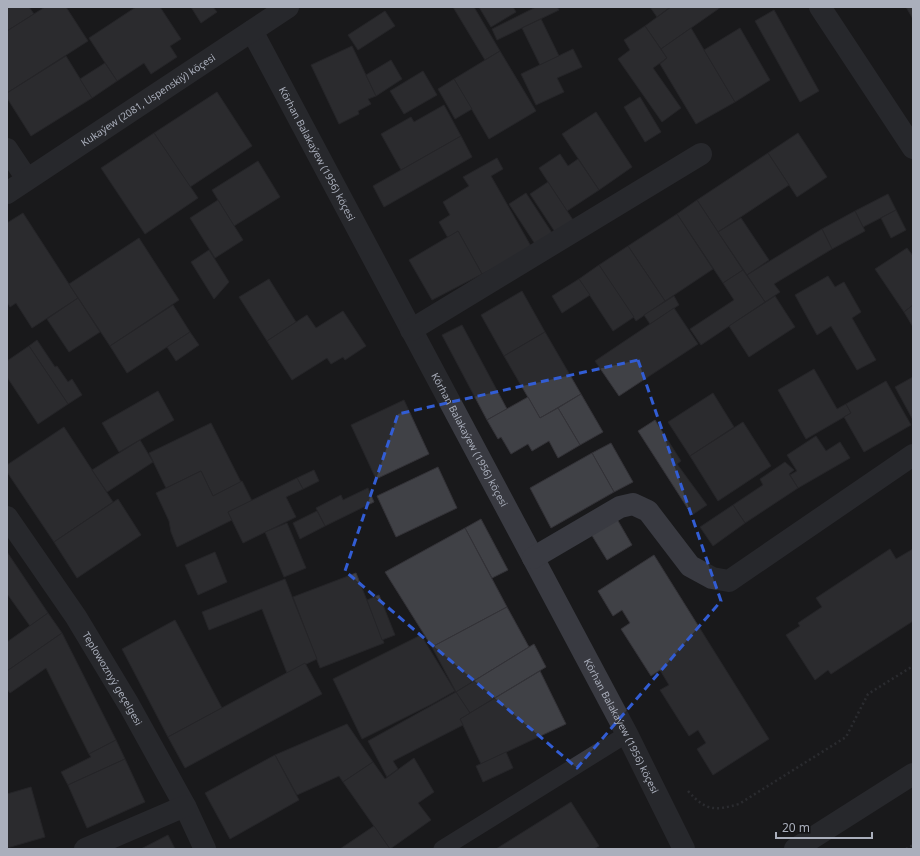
<svg xmlns="http://www.w3.org/2000/svg" width="920" height="856" viewBox="0 0 920 856" font-family="'Noto Sans',sans-serif">
	<style>
		.building { fill: #404146; stroke: #333237 }
		.lines { fill: none; stroke-linecap: round; stroke-linejoin: round }
		.path { stroke: #3f4148; stroke-width: 2.5; stroke-dasharray: 2 3; stroke-linecap: butt }
		.service { stroke: #393a41; stroke-width: 17 }
		.minor { stroke: #393a41; stroke-width: 22 }
		.tertiary { stroke: #393a41; stroke-width: 22 }
		.marked { fill: none; stroke: #325dd4; stroke-width: 3; stroke-dasharray: 8 5; stroke-linejoin: round }
		.labels { text-anchor: middle; stroke-width: 4; stroke-linejoin: round; paint-order: stroke }
		.street-label { font-size: 10px; fill: #aaafbc; stroke: #141416 }
	</style>
	<rect width="100%" height="100%" fill="#19191b"/>
	<g class="building">
		<path d="M 7,7 L 29,7 L 34,14 L 7,31 Z"/>
		<path d="M 45,7 L 66,7 L 88,41 L 7,93 L 7,31 Z"/>
		<path d="M 136,7 L 160,7 L 181,39 L 170,46 L 177,57 L 151,74 L 144,63 L 117,81 L 89,38 Z"/>
		<path d="M 191,7 L 213,7 L 217,12 L 201,23 Z"/>
		<path d="M 453,7 L 474,7 L 500,51 L 485,60 Z"/>
		<path d="M 479,7 L 513,7 L 516,12 L 491,27 Z"/>
		<path d="M 536,7 L 557,7 L 559,10 L 497,40 L 492,29 Z"/>
		<path d="M 650,7 L 668,7 L 669,8 L 657,17 Z"/>
		<path d="M 671,7 L 721,7 L 661,49 L 645,26 Z"/>
		<path d="M 906,7 L 913,7 L 913,19 Z"/>
		<path d="M 774,10 L 819,91 L 800,102 L 755,21 Z"/>
		<path d="M 385,11 L 395,26 L 358,50 L 348,35 Z"/>
		<path d="M 541,19 L 559,56 L 540,65 L 522,28 Z"/>
		<path d="M 645,26 L 667,58 L 653,68 L 681,108 L 662,122 L 618,59 L 630,50 L 624,40 Z"/>
		<path d="M 691,28 L 735,102 L 696,124 L 660,64 L 667,58 L 661,49 Z"/>
		<path d="M 740,28 L 770,80 L 735,102 L 704,50 Z"/>
		<path d="M 352,46 L 376,96 L 368,99 L 371,104 L 358,111 L 359,114 L 339,124 L 311,65 Z"/>
		<path d="M 573,49 L 582,67 L 557,78 L 564,92 L 536,105 L 521,74 Z"/>
		<path d="M 500,51 L 536,111 L 489,139 L 454,79 Z"/>
		<path d="M 66,56 L 92,98 L 31,136 L 7,98 L 7,93 Z"/>
		<path d="M 391,60 L 402,79 L 376,96 L 366,75 Z"/>
		<path d="M 105,63 L 117,81 L 92,98 L 80,79 Z"/>
		<path d="M 423,71 L 437,95 L 404,114 L 390,91 Z"/>
		<path d="M 454,79 L 472,109 L 455,119 L 438,89 Z"/>
		<path d="M 217,92 L 252,146 L 190,187 L 154,133 Z"/>
		<path d="M 640,97 L 661,132 L 645,142 L 624,107 Z"/>
		<path d="M 444,105 L 461,136 L 401,170 L 381,134 L 411,117 L 414,122 Z"/>
		<path d="M 596,112 L 632,167 L 599,190 L 562,134 Z"/>
		<path d="M 154,133 L 198,198 L 145,234 L 101,168 Z"/>
		<path d="M 798,133 L 827,177 L 797,197 L 768,153 Z"/>
		<path d="M 461,136 L 472,157 L 384,207 L 373,186 Z"/>
		<path d="M 768,153 L 789,185 L 718,232 L 697,200 Z"/>
		<path d="M 560,154 L 568,166 L 578,159 L 599,190 L 567,211 L 539,168 Z"/>
		<path d="M 497,158 L 503,169 L 491,176 L 532,248 L 482,274 L 458,231 L 448,238 L 439,222 L 450,215 L 443,202 L 469,186 L 463,177 Z"/>
		<path d="M 258,161 L 280,197 L 234,226 L 212,190 Z"/>
		<path d="M 548,182 L 575,223 L 557,235 L 530,194 Z"/>
		<path d="M 526,193 L 554,236 L 537,247 L 509,204 Z"/>
		<path d="M 888,194 L 896,210 L 863,227 L 855,211 Z"/>
		<path d="M 218,200 L 243,240 L 215,258 L 190,218 Z"/>
		<path d="M 697,200 L 743,270 L 723,283 L 677,214 Z"/>
		<path d="M 896,210 L 906,230 L 891,238 L 881,218 Z"/>
		<path d="M 855,211 L 865,231 L 832,249 L 822,229 Z"/>
		<path d="M 23,213 L 78,298 L 32,328 L 16,303 L 10,307 L 7,302 L 7,223 Z"/>
		<path d="M 677,214 L 713,269 L 665,301 L 628,246 Z"/>
		<path d="M 741,218 L 769,260 L 747,275 L 718,232 Z"/>
		<path d="M 822,229 L 832,249 L 774,284 L 780,292 L 765,302 L 747,275 Z"/>
		<path d="M 458,231 L 482,274 L 432,300 L 409,260 Z"/>
		<path d="M 139,238 L 179,300 L 110,346 L 69,284 Z"/>
		<path d="M 628,246 L 665,301 L 636,321 L 599,265 Z"/>
		<path d="M 907,248 L 913,256 L 913,305 L 904,312 L 875,269 Z"/>
		<path d="M 209,250 L 229,282 L 214,299 L 191,262 Z"/>
		<path d="M 599,265 L 634,317 L 613,331 L 579,279 Z"/>
		<path d="M 743,270 L 765,302 L 701,345 L 690,329 L 734,300 L 723,283 Z"/>
		<path d="M 828,276 L 835,287 L 844,282 L 861,312 L 852,318 L 876,360 L 857,370 L 831,326 L 817,335 L 795,295 Z"/>
		<path d="M 269,279 L 296,322 L 267,341 L 239,297 Z"/>
		<path d="M 579,279 L 590,295 L 562,313 L 552,296 Z"/>
		<path d="M 522,291 L 545,332 L 504,356 L 481,315 Z"/>
		<path d="M 674,296 L 679,305 L 650,324 L 644,315 Z"/>
		<path d="M 775,296 L 795,327 L 749,357 L 729,326 Z"/>
		<path d="M 78,298 L 100,332 L 69,352 L 47,319 Z"/>
		<path d="M 173,305 L 190,332 L 127,373 L 110,346 Z"/>
		<path d="M 913,305 L 913,327 L 904,312 Z"/>
		<path d="M 674,308 L 698,344 L 619,396 L 595,361 Z"/>
		<path d="M 343,311 L 366,346 L 345,360 L 343,357 L 331,364 L 327,358 L 292,380 L 267,341 L 307,315 L 316,328 Z"/>
		<path d="M 462,325 L 507,409 L 487,420 L 442,335 Z"/>
		<path d="M 190,332 L 199,345 L 176,361 L 167,347 Z"/>
		<path d="M 545,332 L 581,394 L 540,418 L 504,356 Z"/>
		<path d="M 37,340 L 55,367 L 57,366 L 68,382 L 72,379 L 82,395 L 68,404 L 29,346 Z"/>
		<path d="M 29,346 L 68,404 L 38,424 L 7,377 L 7,361 Z"/>
		<path d="M 814,369 L 837,409 L 846,404 L 851,413 L 806,439 L 778,390 Z"/>
		<path d="M 913,377 L 913,420 L 895,387 Z"/>
		<path d="M 886,381 L 911,425 L 864,452 L 844,417 L 851,413 L 846,404 Z"/>
		<path d="M 158,391 L 174,420 L 119,452 L 102,423 Z"/>
		<path d="M 713,393 L 734,427 L 690,456 L 668,422 Z"/>
		<path d="M 581,394 L 603,432 L 580,445 L 558,408 Z"/>
		<path d="M 528,397 L 540,418 L 558,408 L 580,445 L 558,458 L 549,441 L 532,451 L 528,444 L 511,454 L 501,437 L 498,439 L 487,420 Z"/>
		<path d="M 404,400 L 429,454 L 376,479 L 351,425 Z"/>
		<path d="M 655,420 L 681,461 L 677,464 L 707,505 L 692,515 L 638,431 Z"/>
		<path d="M 743,422 L 771,466 L 718,501 L 690,456 Z"/>
		<path d="M 211,423 L 241,482 L 213,496 L 201,471 L 166,488 L 149,453 Z"/>
		<path d="M 64,427 L 113,502 L 54,542 L 7,472 L 7,465 Z"/>
		<path d="M 816,436 L 826,451 L 840,442 L 850,458 L 798,488 L 790,475 L 797,471 L 787,455 Z"/>
		<path d="M 140,440 L 153,462 L 107,492 L 92,470 Z"/>
		<path d="M 611,443 L 633,482 L 614,492 L 592,453 Z"/>
		<path d="M 592,453 L 614,492 L 551,528 L 530,488 Z"/>
		<path d="M 785,462 L 794,470 L 789,474 L 798,488 L 745,523 L 733,505 L 763,485 L 760,479 Z"/>
		<path d="M 438,467 L 457,508 L 396,537 L 377,496 Z"/>
		<path d="M 314,470 L 319,481 L 303,489 L 297,478 Z"/>
		<path d="M 201,471 L 213,496 L 242,481 L 252,501 L 228,512 L 232,520 L 177,547 L 171,532 L 169,521 L 156,493 Z"/>
		<path d="M 297,478 L 303,489 L 286,497 L 296,517 L 243,543 L 228,512 Z"/>
		<path d="M 368,488 L 374,502 L 325,526 L 316,508 L 341,495 L 343,500 Z"/>
		<path d="M 118,499 L 141,535 L 77,578 L 54,542 Z"/>
		<path d="M 733,505 L 745,523 L 713,546 L 700,527 Z"/>
		<path d="M 317,511 L 325,526 L 300,539 L 293,523 Z"/>
		<path d="M 481,519 L 508,570 L 492,578 L 465,528 Z"/>
		<path d="M 617,519 L 632,545 L 607,560 L 591,534 Z"/>
		<path d="M 287,523 L 306,568 L 284,577 L 265,532 Z"/>
		<path d="M 465,528 L 507,607 L 432,647 L 385,572 Z"/>
		<path d="M 890,549 L 896,559 L 913,549 L 913,621 L 831,674 L 828,670 L 815,680 L 786,635 L 800,626 L 798,623 L 822,607 L 816,598 Z"/>
		<path d="M 7,552 L 48,613 L 30,626 L 8,595 L 7,596 Z"/>
		<path d="M 215,552 L 227,582 L 198,595 L 185,565 Z"/>
		<path d="M 654,555 L 769,739 L 713,775 L 697,749 L 706,743 L 698,730 L 689,736 L 660,690 L 669,685 L 660,670 L 651,676 L 621,629 L 630,623 L 622,610 L 613,616 L 598,591 Z"/>
		<path d="M 356,573 L 384,643 L 320,668 L 293,597 Z"/>
		<path d="M 285,579 L 317,659 L 287,673 L 262,609 L 209,630 L 202,612 Z"/>
		<path d="M 379,595 L 395,635 L 382,640 L 367,600 Z"/>
		<path d="M 507,607 L 529,647 L 456,692 L 432,647 Z"/>
		<path d="M 48,613 L 62,633 L 7,671 L 7,642 Z"/>
		<path d="M 175,620 L 222,708 L 168,737 L 122,649 Z"/>
		<path d="M 62,633 L 116,740 L 89,754 L 46,668 L 10,693 L 7,689 L 7,671 Z"/>
		<path d="M 421,635 L 455,691 L 432,704 L 362,739 L 333,679 Z"/>
		<path d="M 534,644 L 546,667 L 470,713 L 456,692 Z"/>
		<path d="M 305,663 L 322,694 L 185,768 L 168,737 Z"/>
		<path d="M 540,671 L 566,724 L 481,764 L 460,719 Z"/>
		<path d="M 456,692 L 470,713 L 460,719 L 463,725 L 393,761 L 398,769 L 387,777 L 368,741 Z"/>
		<path d="M 347,724 L 373,762 L 343,782 L 339,776 L 297,795 L 275,755 Z"/>
		<path d="M 116,740 L 125,759 L 68,785 L 61,772 L 91,757 L 89,754 Z"/>
		<path d="M 506,752 L 513,768 L 483,782 L 476,766 Z"/>
		<path d="M 275,755 L 299,800 L 230,839 L 205,793 Z"/>
		<path d="M 414,758 L 434,792 L 418,803 L 431,820 L 390,849 L 343,782 L 373,762 L 385,779 Z"/>
		<path d="M 125,759 L 145,802 L 87,828 L 68,785 Z"/>
		<path d="M 31,787 L 45,837 L 7,848 L 7,794 Z"/>
		<path d="M 571,802 L 599,846 L 594,849 L 496,849 Z"/>
		<path d="M 374,826 L 390,849 L 340,849 Z"/>
		<path d="M 168,835 L 175,849 L 141,849 Z"/>
	</g>
	<g class="lines">
		<g class="path">
			<path d="M 688,791 C 706,811 714,811 739,804 L 846,737 L 868,694 L 913,666"/>
			<path d="M 906,849 L 913,845"/>
		</g>
		<path class="service" d="M 442,849 L 627,734"/>
		<g class="minor">
			<path d="M 820,7 L 913,148"/>
			<path id="s1" d="M 252,31 L 627,734 L 684,849"/>
			<path d="M 7,149 L 27,179"/>
			<path id="s2" d="M 7,193 L 288,7"/>
			<path d="M 411,330 L 701,154"/>
			<path id="s3" d="M 7,517 L 76,617 L 129,705 L 185,806 L 205,849"/>
			<path d="M 533,558 L 620,507 L 633,504 L 648,511 L 690,566 L 712,578 L 729,581 L 913,455"/>
			<path d="M 85,849 L 185,806"/>
		</g>
		<path class="tertiary" d="M 795,849 L 913,774"/>
	</g>
	<path d="M0 0H920V856H0ZM 638,360 L 721,601 L 577,768 L 345,571 L 398,414 Z" fill="#19191b" fill-opacity=".55" fill-rule="evenodd"/>
	<path class="marked" d="M 638,360 L 721,601 L 577,768 L 345,571 L 398,414 Z"/>
	<g class="labels">
		<g class="street-label">
			<text dy="4" stroke="none"><textPath href="#s2" startOffset="169">Kukaýew (2081, Uspenskiý) köçesi</textPath></text>
			<text dy="4" stroke="none"><textPath href="#s1" startOffset="139">Körhan Balakaýew (1956) köçesi</textPath></text>
			<text dy="4" stroke="none"><textPath href="#s1" startOffset="463">Körhan Balakaýew (1956) köçesi</textPath></text>
			<text dy="4" stroke="none"><textPath href="#s3" startOffset="193">Teplowoznyý geçelgesi</textPath></text>
			<text dy="4" stroke="none"><textPath href="#s1" startOffset="787">Körhan Balakaýew (1956) köçesi</textPath></text>
		</g>
	</g>
	<rect width="920" height="856" fill="none" stroke="#aaafbc" stroke-width="16"/>
	<path d="M776 832v6h96v-6" fill="none" stroke="#aaafbc" stroke-width="2"/>
	<text x="782" y="832" font-size="12" fill="#aaafbc" stroke="#141416" stroke-width="3" paint-order="stroke">20 m</text>
</svg>
